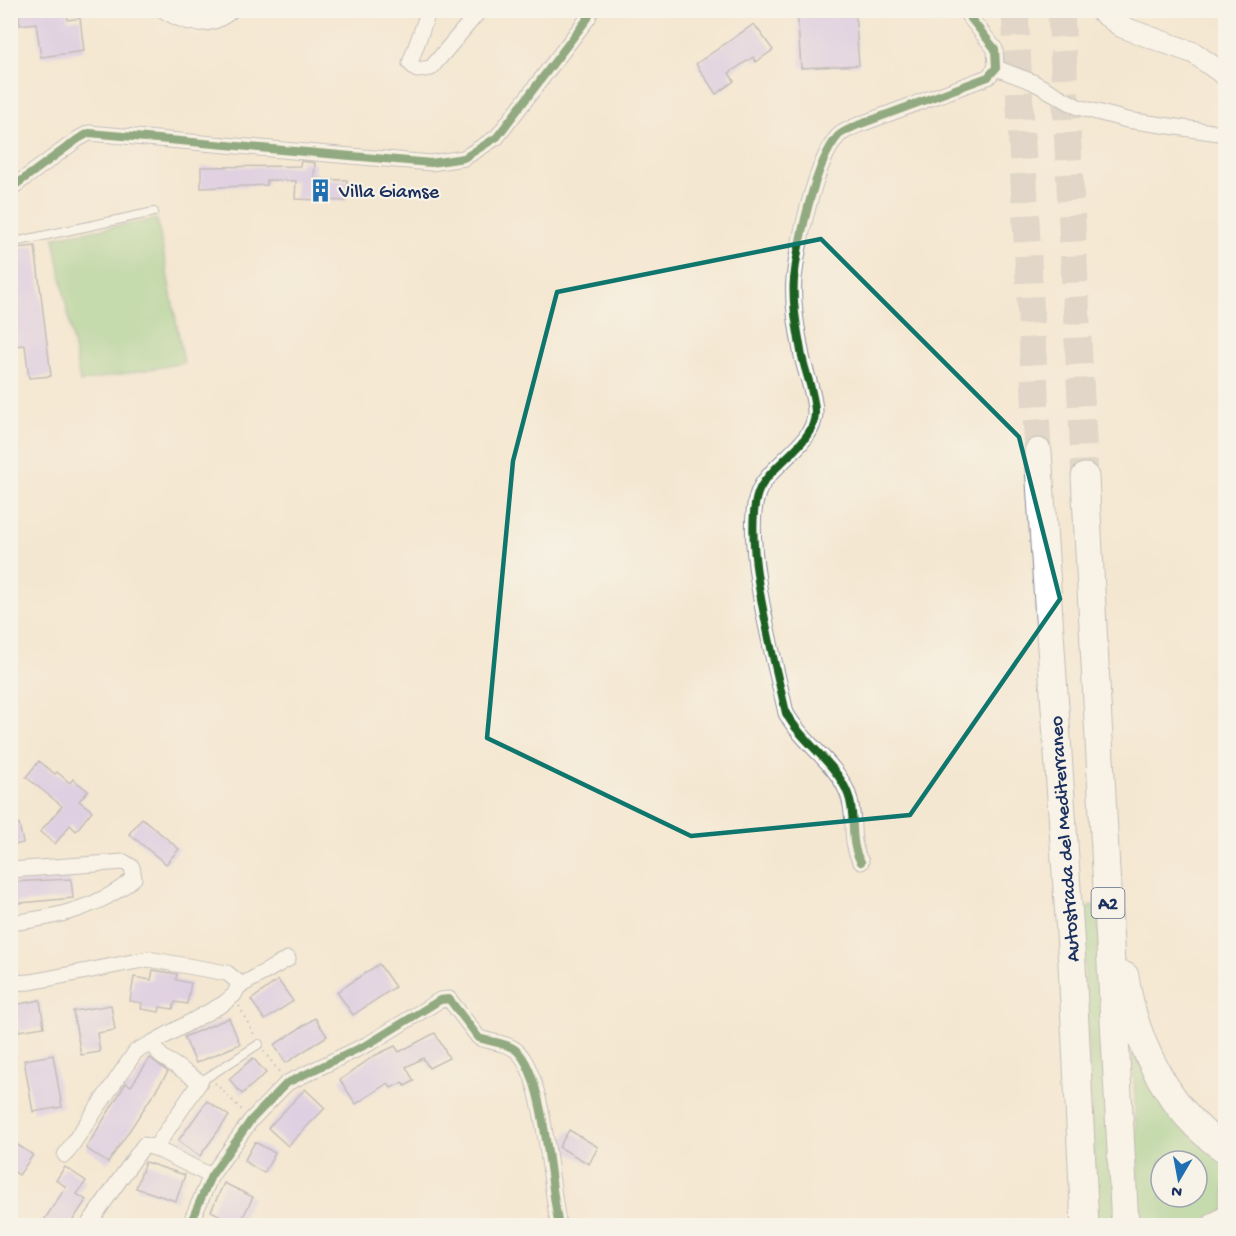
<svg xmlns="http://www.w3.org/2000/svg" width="1236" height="1236" viewBox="0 0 1236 1236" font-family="'Gochi Hand',sans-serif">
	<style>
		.green { fill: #8dca80; stroke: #547c6f; stroke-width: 1.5; fill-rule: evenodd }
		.building { fill: #c6b2f5 }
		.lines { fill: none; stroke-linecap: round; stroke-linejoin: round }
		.highway-tunnel { stroke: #c9c2ba; stroke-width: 27; stroke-dasharray: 27 14; stroke-linecap: butt }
		.lane-casing { stroke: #888b98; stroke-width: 10 }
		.street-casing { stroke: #888b98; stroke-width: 17 }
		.secondary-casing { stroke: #888b98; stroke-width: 23 }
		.highway-casing { stroke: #888b98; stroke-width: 29 }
		.path { stroke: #888b98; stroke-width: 2; stroke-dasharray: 1.5 4.5; stroke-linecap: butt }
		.lane { stroke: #fff; stroke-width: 8 }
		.street { stroke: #fff; stroke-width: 15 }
		.secondary { stroke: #fff; stroke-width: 21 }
		.highway { stroke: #fff; stroke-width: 27 }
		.cycleway-casing { stroke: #f7f3e8; stroke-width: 11 }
		.cycleway { stroke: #1b5e20; stroke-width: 8 }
		.marked { fill: none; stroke: #0f766e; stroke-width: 4.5; stroke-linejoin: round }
		.labels { text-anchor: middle; stroke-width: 4.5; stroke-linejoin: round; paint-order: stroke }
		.shield { fill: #f7f3e8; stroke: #5d6a87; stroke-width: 1.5 }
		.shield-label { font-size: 18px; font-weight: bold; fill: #1b2f5e }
		.poi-label { font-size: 20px; fill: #1b2f5e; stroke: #f7f3e8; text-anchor: start }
		.street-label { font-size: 20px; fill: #1b2f5e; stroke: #f7f3e8 }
	</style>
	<rect width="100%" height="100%" fill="#f7f3e8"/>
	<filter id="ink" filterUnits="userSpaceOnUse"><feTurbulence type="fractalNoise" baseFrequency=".0167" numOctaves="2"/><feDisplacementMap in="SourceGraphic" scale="12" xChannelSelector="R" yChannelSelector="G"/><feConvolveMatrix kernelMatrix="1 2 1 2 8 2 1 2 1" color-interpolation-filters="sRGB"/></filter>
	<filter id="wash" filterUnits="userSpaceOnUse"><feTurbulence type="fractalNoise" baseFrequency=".008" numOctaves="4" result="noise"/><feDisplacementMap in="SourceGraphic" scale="24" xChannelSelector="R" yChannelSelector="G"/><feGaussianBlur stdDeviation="1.35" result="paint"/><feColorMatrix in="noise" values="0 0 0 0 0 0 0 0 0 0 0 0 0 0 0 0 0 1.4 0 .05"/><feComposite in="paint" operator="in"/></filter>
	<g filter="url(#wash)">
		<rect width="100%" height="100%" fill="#f4e7d1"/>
		<g class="green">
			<path d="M 157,219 L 184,363 L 80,382 L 54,237 Z"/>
			<path d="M 1091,905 L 1098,908 L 1119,1225 L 1096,1225 L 1082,915 Z"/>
			<path d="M 1133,1053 L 1225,1162 L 1225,1211 L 1205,1225 L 1140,1225 ZM 1161,1161 L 1197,1161 L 1197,1197 L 1161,1197 Z"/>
		</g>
		<g id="blocks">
			<g class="building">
				<path d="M 18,10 L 67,10 L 68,20 L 80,18 L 84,51 L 41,57 L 36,23 L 20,25 Z"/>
				<path d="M 797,10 L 855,10 L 859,65 L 801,68 Z"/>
				<path d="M 754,24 L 773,50 L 756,62 L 753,57 L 729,73 L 734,81 L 716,94 L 696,64 Z"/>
				<path d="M 301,161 L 315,163 L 314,179 L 347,180 L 346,201 L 295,199 L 296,181 L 267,180 L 267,185 L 201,188 L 201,167 L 300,166 Z"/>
				<path d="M 35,246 L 51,376 L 29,378 L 25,345 L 10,346 L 10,249 Z"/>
				<path d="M 39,761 L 55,774 L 57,772 L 70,783 L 73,779 L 88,791 L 79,801 L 92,811 L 76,831 L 70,825 L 55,844 L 40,832 L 62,806 L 26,777 Z"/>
				<path d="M 142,818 L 179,849 L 166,864 L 129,834 Z"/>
				<path d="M 19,824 L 23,843 L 10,846 L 10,826 Z"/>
				<path d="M 71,879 L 73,898 L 10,904 L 10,882 Z"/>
				<path d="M 379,964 L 395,987 L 353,1015 L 337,992 Z"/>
				<path d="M 153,970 L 177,974 L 176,980 L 191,983 L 187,1004 L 175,1002 L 173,1009 L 160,1007 L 159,1012 L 141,1009 L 142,1003 L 130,1001 L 134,977 L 151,980 Z"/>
				<path d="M 278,980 L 293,1001 L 265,1020 L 251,1000 Z"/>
				<path d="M 40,1000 L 44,1027 L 19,1031 L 14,1005 Z"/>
				<path d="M 111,1005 L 115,1030 L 97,1033 L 100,1052 L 81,1055 L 73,1011 Z"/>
				<path d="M 229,1018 L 240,1044 L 196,1063 L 184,1037 Z"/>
				<path d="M 315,1018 L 327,1036 L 286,1063 L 274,1045 Z"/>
				<path d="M 435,1033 L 449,1058 L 429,1068 L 423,1058 L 406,1067 L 414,1081 L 405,1086 L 403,1082 L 391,1088 L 388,1083 L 356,1104 L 340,1080 L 374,1056 L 395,1046 L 399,1052 Z"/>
				<path d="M 53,1055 L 62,1107 L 33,1112 L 24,1060 Z"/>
				<path d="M 150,1058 L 168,1072 L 108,1163 L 86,1148 L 126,1083 L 131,1086 Z"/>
				<path d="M 253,1058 L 266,1073 L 242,1094 L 229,1079 Z"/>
				<path d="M 305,1089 L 325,1108 L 288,1146 L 268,1128 Z"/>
				<path d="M 207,1101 L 229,1116 L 200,1156 L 178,1141 Z"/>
				<path d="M 569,1130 L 598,1147 L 589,1164 L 559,1147 Z"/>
				<path d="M 10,1140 L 33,1155 L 19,1175 L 10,1169 Z"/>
				<path d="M 255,1142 L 275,1153 L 264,1173 L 244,1161 Z"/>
				<path d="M 145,1162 L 185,1175 L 176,1201 L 136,1188 Z"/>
				<path d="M 65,1167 L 86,1181 L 77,1194 L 86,1200 L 69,1226 L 40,1226 L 66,1187 L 56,1180 Z"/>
				<path d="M 224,1183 L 253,1197 L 239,1225 L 211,1211 Z"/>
			</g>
		</g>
	</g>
	<g filter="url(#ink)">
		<use href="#blocks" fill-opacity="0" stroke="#888b98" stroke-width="1.5"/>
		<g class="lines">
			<g class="highway-tunnel">
				<path d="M 1015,10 L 1038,452"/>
				<path d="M 1061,10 L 1085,477"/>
			</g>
			<defs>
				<g id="lane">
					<path d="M 10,243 L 154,212"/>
					<path d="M 200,1082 L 259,1044"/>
				</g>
				<g id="street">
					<path d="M 163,10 C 186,25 210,30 232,10"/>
					<path d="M 429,10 L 410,63 L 417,70 L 431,68 L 480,10"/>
					<path d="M 996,68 L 1033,82 L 1078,107 L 1127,120 L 1226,134"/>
					<path d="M 10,189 L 78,139 L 89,133 L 431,163 L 464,158 L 497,137 L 588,18 L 591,10"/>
					<path d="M 861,862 C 848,842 857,816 848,794 C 836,762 802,743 786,713 C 775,662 741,540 758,493 C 768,465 815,444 815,413 C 815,392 804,371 801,351 C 797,328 792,302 794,279 C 798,243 815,162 838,136 C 843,131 852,128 858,125 L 988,77 L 996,68 L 995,49 L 964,10"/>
					<path d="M 10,870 L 124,862 L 132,867 L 134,878 C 100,908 54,918 10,923"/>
					<path d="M 10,983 L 31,982 L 148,959 L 227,973 L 237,981 L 238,987"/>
					<path d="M 238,987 L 288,959"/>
					<path d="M 65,1155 L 136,1051 L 152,1043"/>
					<path d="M 211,1176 L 155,1148 L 200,1082 L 161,1056 L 152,1043 L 223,1004 L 234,995 L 238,987"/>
					<path d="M 90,1222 L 144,1145 L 155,1148"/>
					<path d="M 189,1226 L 211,1176 L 251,1120 L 287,1083 L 370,1043 L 440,1000 L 449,999 L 479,1038 C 491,1042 508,1043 517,1051 C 545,1076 550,1188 559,1226"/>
				</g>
				<path id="secondary" d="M 1099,10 L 1122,27 L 1194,53 L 1226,76"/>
				<g id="highway">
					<path d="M 1038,452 L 1072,964 L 1085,1226"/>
					<path d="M 1085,477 L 1125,1226"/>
					<path d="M 1125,976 C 1134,1041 1169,1112 1226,1150"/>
					<path d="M 1216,1226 L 1226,1220"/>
				</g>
			</defs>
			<use href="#lane" class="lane-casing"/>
			<use href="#street" class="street-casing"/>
			<use href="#secondary" class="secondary-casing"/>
			<use href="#highway" class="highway-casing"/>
			<g class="path">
				<path d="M 239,1006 L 255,1036"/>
				<path d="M 264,1051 L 280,1073"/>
				<path d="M 215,1083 L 243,1111"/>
			</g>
			<use href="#lane" class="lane"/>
			<use href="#street" class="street"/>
			<use href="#secondary" class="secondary"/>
			<use href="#highway" class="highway"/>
			<defs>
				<g id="cycleway">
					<path d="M 10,189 L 78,139 L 89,133 L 431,163 L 464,158 L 497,137 L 588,18 L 591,10"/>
					<path d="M 861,862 C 848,842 857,816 848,794 C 836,762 802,743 786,713 C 775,662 741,540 758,493 C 768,465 815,444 815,413 C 815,392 804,371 801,351 C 797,328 792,302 794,279 C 798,243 815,162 838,136 C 843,131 852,128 858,125 L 988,77 L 996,68 L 995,49 L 964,10"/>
					<path d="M 189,1226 L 211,1176 L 251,1120 L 287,1083 L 370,1043 L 440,1000 L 449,999 L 479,1038 C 491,1042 508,1043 517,1051 C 545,1076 550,1188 559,1226"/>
				</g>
			</defs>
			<use href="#cycleway" class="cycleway-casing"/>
			<use href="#cycleway" class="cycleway"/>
		</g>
	</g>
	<path d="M0 0H1236V1236H0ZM 821,239 L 1019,437 L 1060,599 L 910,815 L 691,836 L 487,738 L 513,461 L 557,292 Z" fill="#f4e7d1" fill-opacity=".55" fill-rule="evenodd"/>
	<path class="marked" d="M 821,239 L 1019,437 L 1060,599 L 910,815 L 691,836 L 487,738 L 513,461 L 557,292 Z"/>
	<defs>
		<symbol id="building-bare" viewBox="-9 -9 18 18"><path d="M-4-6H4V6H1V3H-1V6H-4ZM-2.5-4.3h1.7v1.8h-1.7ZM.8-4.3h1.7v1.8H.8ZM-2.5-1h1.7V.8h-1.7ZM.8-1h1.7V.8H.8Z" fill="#1f6fb2" stroke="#f7f3e8" stroke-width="2.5" paint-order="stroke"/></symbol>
	</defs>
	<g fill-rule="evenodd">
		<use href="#building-bare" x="304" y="174" width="33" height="33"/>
	</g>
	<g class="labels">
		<rect class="shield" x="1091.5" y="888" width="33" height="30" rx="4.5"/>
		<g class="shield-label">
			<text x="1108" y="909">A2</text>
		</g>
		<g class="poi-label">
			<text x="339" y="197">Villa Giamse</text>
		</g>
		<g class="street-label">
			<text transform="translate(1063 839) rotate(-94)" y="7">Autostrada del Mediterraneo</text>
		</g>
	</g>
	<rect width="1236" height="1236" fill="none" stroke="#f7f3e8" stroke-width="36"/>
	<g transform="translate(1179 1179) rotate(190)"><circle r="28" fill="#f7f3e8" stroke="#9fa5b1" stroke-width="1.5"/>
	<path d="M0-4.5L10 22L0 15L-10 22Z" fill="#1f6fb2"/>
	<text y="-9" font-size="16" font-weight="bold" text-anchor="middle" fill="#1b2f5e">N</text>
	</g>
</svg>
